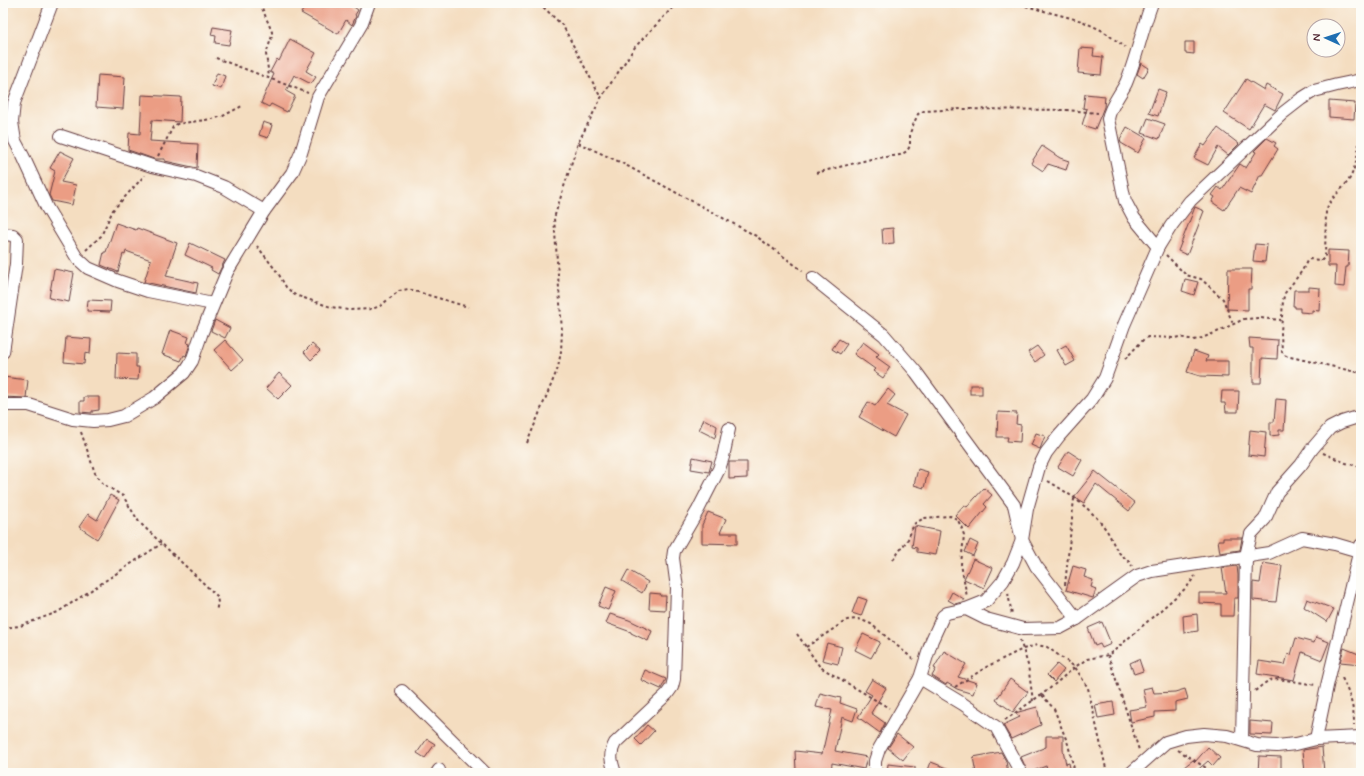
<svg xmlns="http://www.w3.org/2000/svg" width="1364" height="776" viewBox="0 0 1364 776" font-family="Mynerve,sans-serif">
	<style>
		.building { fill: #eb9d84 }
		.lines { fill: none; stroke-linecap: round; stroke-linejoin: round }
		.street-casing { stroke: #643c41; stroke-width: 14 }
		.path { stroke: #643c41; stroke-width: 2; stroke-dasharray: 3 3; stroke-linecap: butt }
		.street { stroke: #fff; stroke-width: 12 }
	</style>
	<rect width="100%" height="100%" fill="#fdfcf7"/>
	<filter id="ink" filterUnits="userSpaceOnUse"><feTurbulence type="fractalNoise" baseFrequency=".025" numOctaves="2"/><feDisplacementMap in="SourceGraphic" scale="8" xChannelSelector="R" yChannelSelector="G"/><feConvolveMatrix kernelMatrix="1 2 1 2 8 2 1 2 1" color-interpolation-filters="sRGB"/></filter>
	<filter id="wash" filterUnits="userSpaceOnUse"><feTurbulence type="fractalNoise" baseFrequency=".012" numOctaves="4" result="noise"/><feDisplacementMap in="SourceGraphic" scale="16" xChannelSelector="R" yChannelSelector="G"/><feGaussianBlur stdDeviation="0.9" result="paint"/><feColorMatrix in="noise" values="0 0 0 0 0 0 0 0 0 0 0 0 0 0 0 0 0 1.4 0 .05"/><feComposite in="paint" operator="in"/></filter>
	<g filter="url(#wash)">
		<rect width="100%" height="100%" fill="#f4ddc0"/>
		<g id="blocks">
			<g class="building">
				<path d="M 308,3 L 348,3 L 358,10 L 355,15 L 356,16 L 352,25 L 346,20 L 338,34 L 301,13 Z"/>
				<path d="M 213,27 L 232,30 L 229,45 L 215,43 L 216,36 L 211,35 Z"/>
				<path d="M 290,39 L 316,53 L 306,71 L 316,77 L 311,84 L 294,75 L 286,91 L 295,96 L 287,112 L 271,104 L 269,107 L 261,103 L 274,74 L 270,72 L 277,59 L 279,61 Z"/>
				<path d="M 1185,42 L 1194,42 L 1194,54 L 1185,53 Z"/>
				<path d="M 1080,48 L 1094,49 L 1093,56 L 1103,57 L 1101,75 L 1078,73 Z"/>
				<path d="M 1141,63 L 1149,68 L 1143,78 L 1137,74 Z"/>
				<path d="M 217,73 L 225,76 L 221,89 L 212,86 Z"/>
				<path d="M 98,75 L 125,77 L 123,109 L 96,107 Z"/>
				<path d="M 1246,79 L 1264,90 L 1266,85 L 1283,94 L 1275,110 L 1264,104 L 1249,129 L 1224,113 Z"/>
				<path d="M 1158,89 L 1166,92 L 1158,116 L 1149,113 Z"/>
				<path d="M 1085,94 L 1105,96 L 1104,107 L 1095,129 L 1082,125 L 1087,109 L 1083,108 Z"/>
				<path d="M 142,95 L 181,97 L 180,122 L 152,120 L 150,141 L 198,144 L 197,168 L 165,161 L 165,159 L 154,159 L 128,150 L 129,133 L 140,134 Z"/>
				<path d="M 1329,101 L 1355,103 L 1354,119 L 1329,117 Z"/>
				<path d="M 1148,118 L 1165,124 L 1159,139 L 1142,133 Z"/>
				<path d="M 263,122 L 272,125 L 268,138 L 259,135 Z"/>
				<path d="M 1127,127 L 1146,138 L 1138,153 L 1121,143 L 1120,140 Z"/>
				<path d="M 1218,128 L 1239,144 L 1228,155 L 1218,147 L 1208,165 L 1194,158 L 1202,144 L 1205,146 Z"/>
				<path d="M 1267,138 L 1276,143 L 1274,146 L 1278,149 L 1262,175 L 1260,175 L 1251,194 L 1239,188 L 1224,210 L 1212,202 L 1215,197 L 1212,195 L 1218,187 L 1222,190 L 1240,164 L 1246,168 L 1256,152 L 1254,151 Z"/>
				<path d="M 1042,146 L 1060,158 L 1069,161 L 1066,170 L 1048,164 L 1043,171 L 1031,163 Z"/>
				<path d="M 60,151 L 74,158 L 61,182 L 76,185 L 72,205 L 52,201 L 49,195 L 55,171 L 50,168 Z"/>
				<path d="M 1195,207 L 1204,211 L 1187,255 L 1178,251 Z"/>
				<path d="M 116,223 L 136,230 L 137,228 L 177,243 L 166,276 L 198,283 L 196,293 L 144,282 L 151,260 L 126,251 L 125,255 L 123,254 L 118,272 L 101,265 L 104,252 L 106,252 Z"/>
				<path d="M 893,228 L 894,243 L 883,244 L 882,229 Z"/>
				<path d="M 190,243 L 225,260 L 218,274 L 211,270 L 212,268 L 185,255 Z"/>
				<path d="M 1255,244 L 1267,245 L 1265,262 L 1253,261 Z"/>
				<path d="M 1328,250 L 1349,251 L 1348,267 L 1346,267 L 1344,287 L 1335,286 L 1336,266 L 1328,266 Z"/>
				<path d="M 54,269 L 74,273 L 69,302 L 49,298 Z"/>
				<path d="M 1228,269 L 1252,269 L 1251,289 L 1248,289 L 1248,310 L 1227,309 Z"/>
				<path d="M 1185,279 L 1198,282 L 1194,295 L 1182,291 Z"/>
				<path d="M 1309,287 L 1320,288 L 1319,311 L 1312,310 L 1312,313 L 1300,312 L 1300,308 L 1295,308 L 1295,306 L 1293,306 L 1294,290 L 1309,290 Z"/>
				<path d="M 88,300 L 111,301 L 110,312 L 87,311 Z"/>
				<path d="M 215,320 L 230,328 L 225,338 L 211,331 Z"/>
				<path d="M 170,330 L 189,337 L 187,343 L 190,344 L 186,356 L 184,355 L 181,361 L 162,354 Z"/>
				<path d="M 66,337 L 91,339 L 90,354 L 85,353 L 84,364 L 64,362 Z"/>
				<path d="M 1249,338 L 1278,340 L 1277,359 L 1262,358 L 1261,383 L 1253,383 L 1253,348 L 1250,348 Z"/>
				<path d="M 839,339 L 847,344 L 840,354 L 832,349 Z"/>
				<path d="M 225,340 L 243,360 L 232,370 L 214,350 Z"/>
				<path d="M 863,342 L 879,354 L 876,357 L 890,367 L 883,378 L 873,371 L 875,369 L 854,354 Z"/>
				<path d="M 312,344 L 320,351 L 311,360 L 304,352 Z"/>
				<path d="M 1066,345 L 1075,361 L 1066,366 L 1057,350 Z"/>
				<path d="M 1037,346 L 1044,355 L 1035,362 L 1028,352 Z"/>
				<path d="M 1194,351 L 1208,356 L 1206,361 L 1228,361 L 1228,377 L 1200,376 L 1187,372 Z"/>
				<path d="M 117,353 L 136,354 L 136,367 L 139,367 L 138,380 L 116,379 Z"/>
				<path d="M 279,373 L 292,385 L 278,399 L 266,388 Z"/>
				<path d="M 3,377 L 28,380 L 26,398 L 3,397 Z"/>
				<rect x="970" y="385" width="12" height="9"/>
				<path d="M 888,389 L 895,395 L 887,405 L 906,415 L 894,437 L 859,417 L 868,402 L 875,406 Z"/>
				<path d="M 1222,391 L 1239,391 L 1238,412 L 1226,412 L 1225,403 L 1221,403 Z"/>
				<path d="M 84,397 L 99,397 L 99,410 L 92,411 L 92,413 L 80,412 L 80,401 L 84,401 Z"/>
				<path d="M 1276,399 L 1286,400 L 1284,430 L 1279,430 L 1279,435 L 1270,436 L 1270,422 L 1274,422 Z"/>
				<path d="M 998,412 L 1017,413 L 1016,424 L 1021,425 L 1020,442 L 1007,441 L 1008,437 L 997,437 Z"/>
				<path d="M 704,419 L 717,426 L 715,438 L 699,430 Z"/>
				<path d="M 1250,430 L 1266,432 L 1264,457 L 1248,455 Z"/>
				<path d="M 1036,433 L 1045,436 L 1040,449 L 1031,445 Z"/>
				<path d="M 1068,451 L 1082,460 L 1073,476 L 1058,467 Z"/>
				<path d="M 693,457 L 712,461 L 709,472 L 691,469 Z"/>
				<path d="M 729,462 L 747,462 L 747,478 L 729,479 Z"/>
				<path d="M 918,469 L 928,472 L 924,488 L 914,485 Z"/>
				<path d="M 1095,471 L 1135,503 L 1129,511 L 1096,484 L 1084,503 L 1074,497 Z"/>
				<path d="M 984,488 L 992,495 L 984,504 L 987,507 L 969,529 L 955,515 L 964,505 L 967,507 Z"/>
				<path d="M 110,495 L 119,500 L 104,528 L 97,539 L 79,527 L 88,514 L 97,520 Z"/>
				<path d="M 708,512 L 726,519 L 720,533 L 737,533 L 737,544 L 702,543 L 702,525 Z"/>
				<path d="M 915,526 L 940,531 L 936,555 L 917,552 L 917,548 L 912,547 Z"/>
				<path d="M 1223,538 L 1242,538 L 1240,550 L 1220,553 L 1218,540 L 1223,540 Z"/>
				<path d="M 970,540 L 978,544 L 973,556 L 965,552 Z"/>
				<path d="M 973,559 L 993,568 L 984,588 L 964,579 Z"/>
				<path d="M 1263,563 L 1282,566 L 1280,580 L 1279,580 L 1276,602 L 1253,600 L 1253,582 L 1260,583 Z"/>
				<path d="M 1073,566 L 1086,570 L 1084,577 L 1093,580 L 1091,587 L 1096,589 L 1093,598 L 1066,590 Z"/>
				<path d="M 1237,566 L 1238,575 L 1238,598 L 1234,598 L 1233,616 L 1221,616 L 1221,604 L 1199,603 L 1199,593 L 1226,593 L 1222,568 Z"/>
				<path d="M 628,570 L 648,582 L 642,593 L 622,581 Z"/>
				<path d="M 606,587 L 616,591 L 608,610 L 598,606 Z"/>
				<path d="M 952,592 L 964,599 L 962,602 L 955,604 L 948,600 Z"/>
				<path d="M 650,593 L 661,594 L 660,596 L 666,596 L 665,610 L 649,609 Z"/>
				<path d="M 858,597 L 867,600 L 861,616 L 852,613 Z"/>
				<path d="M 1307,599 L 1334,609 L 1327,622 L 1304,607 Z"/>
				<path d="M 610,614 L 629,620 L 652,631 L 648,641 L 631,633 L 631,632 L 606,623 Z"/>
				<path d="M 1197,614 L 1198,631 L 1184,633 L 1183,616 Z"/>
				<path d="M 1102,622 L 1111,644 L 1102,648 L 1100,644 L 1095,646 L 1088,628 Z"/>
				<path d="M 863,634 L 880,642 L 871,658 L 855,650 Z"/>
				<path d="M 1316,637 L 1329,642 L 1322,660 L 1302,652 L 1294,680 L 1257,674 L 1259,661 L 1285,665 L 1288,654 L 1291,655 L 1296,638 L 1314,643 Z"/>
				<path d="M 827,643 L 842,647 L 838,664 L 822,660 Z"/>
				<path d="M 1344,648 L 1361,655 L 1361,664 L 1340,662 Z"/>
				<path d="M 944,651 L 966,664 L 958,677 L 977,683 L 973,694 L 957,689 L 947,683 L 946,685 L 932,676 L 936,669 L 934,668 Z"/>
				<path d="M 1139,659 L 1143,671 L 1134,674 L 1130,663 Z"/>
				<path d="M 1057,664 L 1064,670 L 1054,682 L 1047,675 Z"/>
				<path d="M 645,670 L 666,679 L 661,689 L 641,680 Z"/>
				<path d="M 872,679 L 886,688 L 871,713 L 885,723 L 880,733 L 858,717 L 872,695 L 865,691 Z"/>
				<path d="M 1010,679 L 1028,692 L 1013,712 L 996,700 Z"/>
				<path d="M 1152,687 L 1154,693 L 1175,692 L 1185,689 L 1188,699 L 1175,702 L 1175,711 L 1155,712 L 1155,717 L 1131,722 L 1129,710 L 1147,707 L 1143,689 Z"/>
				<path d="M 820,693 L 841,698 L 840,703 L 857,709 L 853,721 L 842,717 L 835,751 L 867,757 L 864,769 L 832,763 L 831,773 L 809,773 L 810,769 L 796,770 L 795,751 L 822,754 L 832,710 L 816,707 Z"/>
				<path d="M 1113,702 L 1115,715 L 1098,718 L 1095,705 Z"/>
				<path d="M 1037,707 L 1041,725 L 1011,739 L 1003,725 L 1020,717 L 1015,713 Z"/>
				<path d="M 1250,721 L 1273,723 L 1272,735 L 1250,734 Z"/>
				<path d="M 647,725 L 654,731 L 641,745 L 635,739 Z"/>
				<path d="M 897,734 L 913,747 L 903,760 L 888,748 Z"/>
				<path d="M 1046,736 L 1063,736 L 1063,750 L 1066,764 L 1069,763 L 1071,773 L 1044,773 L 1044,769 L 1047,768 L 1046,766 L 1028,773 L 1021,757 L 1046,747 Z"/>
				<path d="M 427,739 L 435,744 L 425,758 L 417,753 Z"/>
				<path d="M 1208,747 L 1220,758 L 1213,766 L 1208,761 L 1194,773 L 1184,773 L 1187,770 L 1184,767 L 1193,760 L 1195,762 Z"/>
				<path d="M 1322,747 L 1324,773 L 1305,773 L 1303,750 Z"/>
				<path d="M 1001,752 L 1006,761 L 1008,773 L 976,773 L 973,757 Z"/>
				<path d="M 1259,756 L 1281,757 L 1281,773 L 1258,773 Z"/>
				<path d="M 931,762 L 957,772 L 957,773 L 927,773 Z"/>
				<path d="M 888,764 L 915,767 L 915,773 L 887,773 Z"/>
			</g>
		</g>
	</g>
	<g filter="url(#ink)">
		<use href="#blocks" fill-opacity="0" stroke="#643c41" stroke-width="1"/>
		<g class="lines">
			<defs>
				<g id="street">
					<path d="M 52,3 L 14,103 L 12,122 L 15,141 L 23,156 L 47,208 L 77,258 L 88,268 L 118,281 L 148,291 L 213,304"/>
					<path d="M 1152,3 C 1142,29 1137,57 1126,83 C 1120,95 1110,106 1108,119 L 1125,201 L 1134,218 L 1158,247"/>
					<path d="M 61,136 L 152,166 L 196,176 L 224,187 L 264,211"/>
					<path d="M 3,234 L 13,235 L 17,239 L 16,264 L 3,352"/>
					<path d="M 813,278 L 884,335 L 916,372 L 1014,505 L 1022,540 L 1036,566 L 1077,619"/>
					<path d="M 3,405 L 29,405 L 73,419 L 93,421 L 108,420 L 124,416 L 154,398 L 184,373 L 192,361 L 202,332 L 227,272 L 264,211 L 292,173 L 301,153 L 318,97 L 361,25 L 369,3"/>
					<path d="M 966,609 L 986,619 L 1023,629 L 1060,628 L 1077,619 L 1137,576 L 1152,571 L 1269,553 L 1302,538 L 1335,544 L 1359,551"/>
					<path d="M 920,678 L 963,704 L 996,727 L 1021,773"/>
					<path d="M 402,691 L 485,773"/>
					<path d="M 1316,739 L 1327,686 L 1361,545"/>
					<path d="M 1242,740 L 1246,556 L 1251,534 L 1265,519 L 1277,492 L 1301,465 L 1312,449 L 1330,428 L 1342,422 L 1361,416"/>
					<path d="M 437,773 L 439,770"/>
					<path d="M 615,773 C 611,761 609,754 615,743 L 667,694 L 672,687 L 674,679 L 677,588 L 673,558 L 674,551 L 698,510 L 719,469 L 723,457 L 729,429"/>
					<path d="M 875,773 L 875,761 L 879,749 L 920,678 L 932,640 L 943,616 L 947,613 L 966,609 L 986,601 L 1003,581 L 1013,563 L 1022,540 L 1027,509 L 1039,467 L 1046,453 L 1059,436 L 1092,399 L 1105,378 L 1124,325 L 1158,247 L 1171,226 L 1190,201 L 1283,113 L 1301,99 L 1314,91 L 1337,85 L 1361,80"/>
					<path d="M 1131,773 L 1166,742 L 1186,736 L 1204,734 L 1227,736 L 1257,745 L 1277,746 L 1296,744 L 1316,739 L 1361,737"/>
				</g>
			</defs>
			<use href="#street" class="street-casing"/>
			<g class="path">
				<path d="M 260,3 L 272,32 L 272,36 L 266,54 L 269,77"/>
				<path d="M 539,3 L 563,26 L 601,98"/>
				<path d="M 1014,3 L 1082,21 L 1103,31 L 1125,47"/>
				<path d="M 216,58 L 308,93"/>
				<path d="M 1361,125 C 1359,142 1358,163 1350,178 C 1343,190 1330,197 1326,211 L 1325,257 L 1322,260 L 1310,259 L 1307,261 L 1302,271 L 1285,293 L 1283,300 L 1281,333 L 1282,352 L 1286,356 L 1361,373"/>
				<path d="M 578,143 L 620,162 L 756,236 L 803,271"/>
				<path d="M 158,156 L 173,127 L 177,124 L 212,119 L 223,116 L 242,106"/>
				<path d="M 816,173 L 871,159 L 900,155 L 907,151 L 910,146 L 910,133 L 914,123 L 918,114 L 924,111 L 961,109 L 1067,110 L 1098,113"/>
				<path d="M 257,246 L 278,273 L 286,287 L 295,295 L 331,307 L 348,310 L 372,309 L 380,306 L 399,291 L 408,289 L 468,307"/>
				<path d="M 86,250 L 101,236 L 113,210 L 145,175"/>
				<path d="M 1166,255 L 1186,275 L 1201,279 L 1223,299 L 1233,324"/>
				<path d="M 1125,359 L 1144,339 L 1148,337 L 1175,338 L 1179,337 L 1194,340 L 1202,338 L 1217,332 L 1244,319 L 1260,318 L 1281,320"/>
				<path d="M 81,432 L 95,473 L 103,484 L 123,496 L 139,522 L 217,596 L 218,603 L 216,611"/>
				<path d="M 527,443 L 558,368 L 561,351 L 562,331 L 554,218 L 578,143 L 601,98 L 635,47 L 677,3"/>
				<path d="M 1323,453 L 1346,463 L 1361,467"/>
				<path d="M 1048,481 C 1070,494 1092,509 1107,531 C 1111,537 1113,544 1117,550 C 1121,556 1128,559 1132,566"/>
				<path d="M 893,560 L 908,539 L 914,524 L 924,518 L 950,516 L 957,519 L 961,526 L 964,535 L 961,564 L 967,597"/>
				<path d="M 1065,585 L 1074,499"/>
				<path d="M 1008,593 L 1012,615"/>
				<path d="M 3,628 L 20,626 L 58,612 L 161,544"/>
				<path d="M 797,634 L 820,667 L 889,708"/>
				<path d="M 1020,640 L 1028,665 L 1033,701"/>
				<path d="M 806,647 L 847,620 L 859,619 L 871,624 L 913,659"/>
				<path d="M 1108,655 L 1139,750"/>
				<path d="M 1342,678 C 1350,695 1354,706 1354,725"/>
				<path d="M 955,687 L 988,666 L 1023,649 L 1037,645 L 1047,647 L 1075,667 L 1088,688 L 1107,773"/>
				<path d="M 1255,691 C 1260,687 1265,682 1271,680 C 1277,677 1306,684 1316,685"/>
				<path d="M 1042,695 L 1054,709 L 1068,744 L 1075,773"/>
				<path d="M 1005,720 L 1048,690 L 1075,667 L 1087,659 L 1108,655 L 1115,650 L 1187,587 L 1195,576"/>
				<path d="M 1178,750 L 1214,773"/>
			</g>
			<use href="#street" class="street"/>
		</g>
	</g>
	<rect width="1364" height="776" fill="none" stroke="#fdfcf7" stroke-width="16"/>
	<g transform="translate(1326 38) rotate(273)"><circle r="19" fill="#fdfcf7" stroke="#b5a4a5"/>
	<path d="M0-3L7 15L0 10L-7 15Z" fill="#1f6fb2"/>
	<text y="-6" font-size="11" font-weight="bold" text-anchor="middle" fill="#4a1f2b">N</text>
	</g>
</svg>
